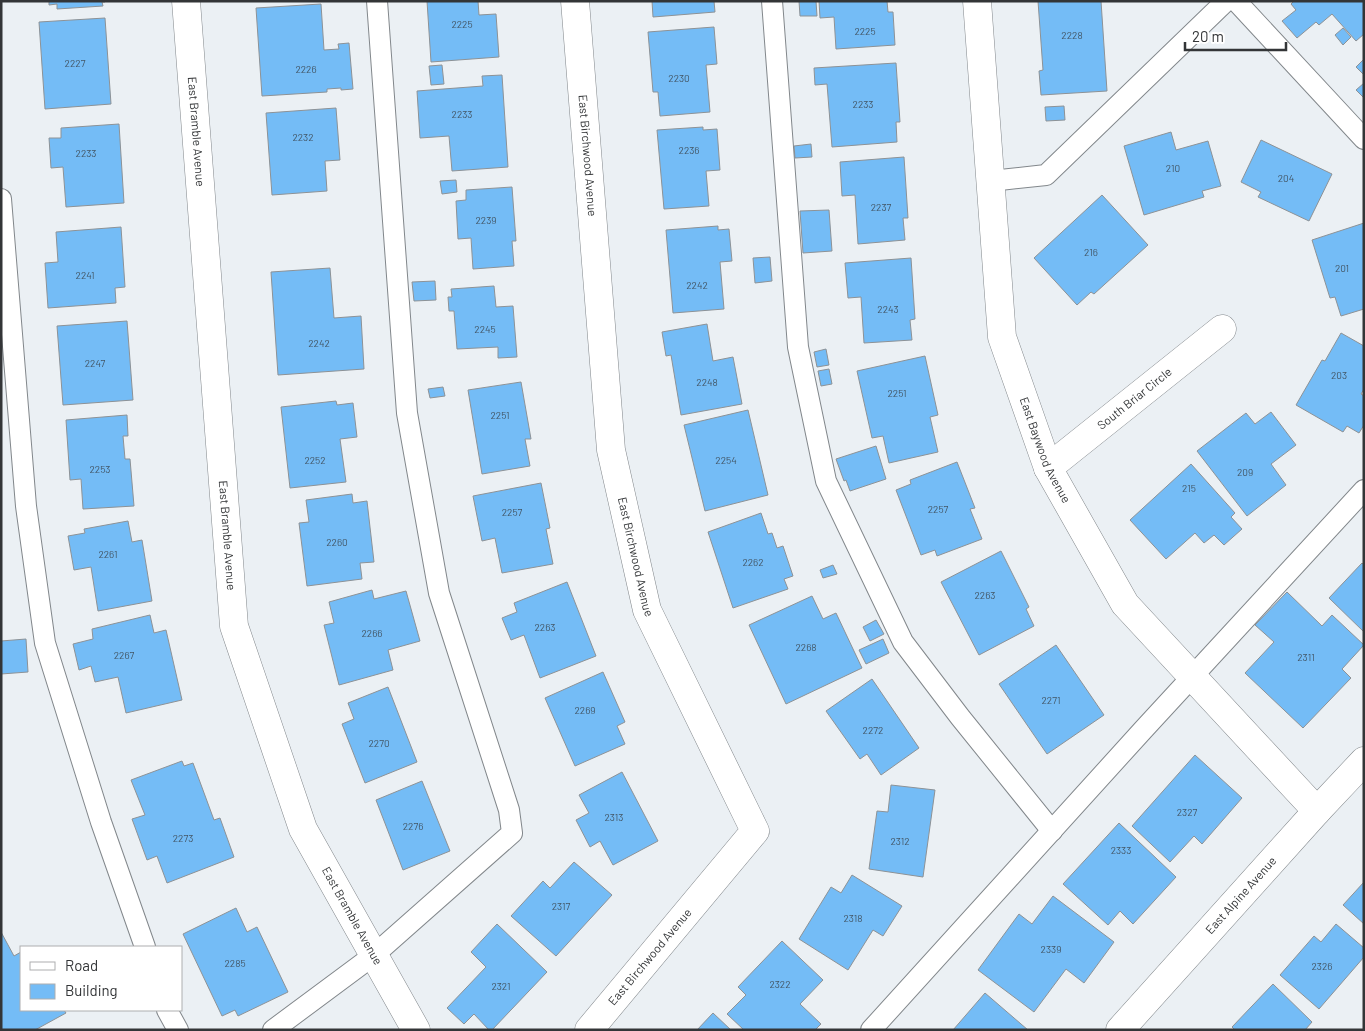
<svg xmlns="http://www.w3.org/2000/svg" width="1365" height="1031" viewBox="0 0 1365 1031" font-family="Barlow,sans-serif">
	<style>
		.building { fill: #74bcf6; stroke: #8d9296 }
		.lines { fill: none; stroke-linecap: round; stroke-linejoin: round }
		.service-casing { stroke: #82878b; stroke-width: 22 }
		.minor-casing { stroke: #82878b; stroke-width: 29 }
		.service { stroke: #fff; stroke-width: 20 }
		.minor { stroke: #fff; stroke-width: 28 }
		.labels { text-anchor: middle; stroke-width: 4.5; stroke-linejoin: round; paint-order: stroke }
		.number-label { font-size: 10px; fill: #435767 }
		.street-label { font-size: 12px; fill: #333537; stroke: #fff }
	</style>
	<rect width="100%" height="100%" fill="#ebf0f4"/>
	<g class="building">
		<path d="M 49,1 L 105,1 L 105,2 L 102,2 L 103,6 L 57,9 L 57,4 L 49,5 Z"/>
		<path d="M 427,1 L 478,1 L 479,15 L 496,14 L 499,57 L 431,62 Z"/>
		<path d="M 652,1 L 714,1 L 715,12 L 653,17 Z"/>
		<path d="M 799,1 L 816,1 L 817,16 L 800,16 Z"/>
		<path d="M 819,1 L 887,1 L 888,12 L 893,12 L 895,45 L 836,49 L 834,17 L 820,18 Z"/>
		<path d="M 1038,1 L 1101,1 L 1107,91 L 1041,95 L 1039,71 L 1043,70 Z"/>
		<path d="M 1294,1 L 1364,1 L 1364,34 L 1356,41 L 1332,14 L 1319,25 L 1316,22 L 1297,38 L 1282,21 L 1296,10 L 1291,4 Z"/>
		<path d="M 321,4 L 324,50 L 339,49 L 338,44 L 349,43 L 353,89 L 341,90 L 341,88 L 327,89 L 327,92 L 262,96 L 256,8 Z"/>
		<path d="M 105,18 L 111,104 L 45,109 L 39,22 Z"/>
		<path d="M 714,27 L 717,64 L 706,65 L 710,112 L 660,116 L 658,92 L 653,92 L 648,32 Z"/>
		<path d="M 1343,28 L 1351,37 L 1343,45 L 1335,35 Z"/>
		<path d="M 1364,59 L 1364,75 L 1356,67 Z"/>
		<path d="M 896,63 L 900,122 L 896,122 L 897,142 L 832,147 L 827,84 L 815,85 L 814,68 Z"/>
		<path d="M 442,65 L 444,84 L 431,85 L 429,66 Z"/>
		<path d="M 502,75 L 508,167 L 452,171 L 449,136 L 420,138 L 417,91 L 483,86 L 482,76 Z"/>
		<path d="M 1364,83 L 1364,98 L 1356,90 Z"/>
		<path d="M 1064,106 L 1065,120 L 1046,121 L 1045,107 Z"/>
		<path d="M 336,108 L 340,160 L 325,161 L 327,191 L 272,195 L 266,113 Z"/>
		<path d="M 119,124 L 124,203 L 66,207 L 63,167 L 51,168 L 49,138 L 61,138 L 61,128 Z"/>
		<path d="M 703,127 L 703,130 L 717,129 L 720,170 L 706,171 L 709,206 L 664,209 L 657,130 Z"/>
		<path d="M 1171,132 L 1176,150 L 1208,141 L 1221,186 L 1202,191 L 1204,197 L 1144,215 L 1124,146 Z"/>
		<path d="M 1261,140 L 1332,174 L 1309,221 L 1258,197 L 1261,192 L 1241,182 Z"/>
		<path d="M 811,144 L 812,157 L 795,158 L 794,146 Z"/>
		<path d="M 904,157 L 908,218 L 903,218 L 905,240 L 858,244 L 855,195 L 842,196 L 840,162 Z"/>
		<path d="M 456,180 L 457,192 L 442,194 L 440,181 Z"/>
		<path d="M 512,187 L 516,241 L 512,241 L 514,266 L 473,269 L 471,238 L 458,239 L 456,201 L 466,200 L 466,190 Z"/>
		<path d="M 1102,195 L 1148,245 L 1094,294 L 1091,292 L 1077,305 L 1034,258 Z"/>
		<path d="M 829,210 L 832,251 L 803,253 L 800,211 Z"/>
		<path d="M 1364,223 L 1364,309 L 1341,316 L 1335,297 L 1330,298 L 1312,240 Z"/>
		<path d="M 718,226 L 718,230 L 729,229 L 732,261 L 720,262 L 724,309 L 673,313 L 666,230 Z"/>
		<path d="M 121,227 L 125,287 L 115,288 L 116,303 L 48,308 L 45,263 L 58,262 L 56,232 Z"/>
		<path d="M 770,257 L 772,281 L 755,283 L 753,258 Z"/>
		<path d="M 911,258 L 915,319 L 910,320 L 912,340 L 864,343 L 861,297 L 848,298 L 845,263 Z"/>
		<path d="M 330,268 L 334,318 L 361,316 L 364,369 L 278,375 L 271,272 Z"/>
		<path d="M 435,281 L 436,300 L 414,301 L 412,282 Z"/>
		<path d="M 494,286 L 496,307 L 513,306 L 517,357 L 498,358 L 498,347 L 457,349 L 454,311 L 449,311 L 448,297 L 452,297 L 451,289 Z"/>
		<path d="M 127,321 L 133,400 L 63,405 L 57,326 Z"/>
		<path d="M 707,324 L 713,361 L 733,357 L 742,404 L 681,415 L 671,355 L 666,356 L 662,332 Z"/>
		<path d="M 1341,333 L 1364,346 L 1364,389 L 1361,394 L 1364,396 L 1364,425 L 1359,433 L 1347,426 L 1343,432 L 1296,405 L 1322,360 L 1325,361 Z"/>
		<path d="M 826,349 L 829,365 L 817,367 L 814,352 Z"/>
		<path d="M 925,356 L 938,415 L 930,417 L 938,452 L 889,463 L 883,436 L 872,438 L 857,371 Z"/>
		<path d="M 829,369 L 832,384 L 821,386 L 818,371 Z"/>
		<path d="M 521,382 L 531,439 L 525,439 L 530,466 L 482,474 L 468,390 Z"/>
		<path d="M 443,387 L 445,396 L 430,398 L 428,389 Z"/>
		<path d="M 336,401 L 337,405 L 353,403 L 357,437 L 340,439 L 346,482 L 290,488 L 281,407 Z"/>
		<path d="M 748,410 L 768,495 L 705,511 L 684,425 Z"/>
		<path d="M 1271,412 L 1296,445 L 1271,464 L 1286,485 L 1247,516 L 1197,451 L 1246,413 L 1255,424 Z"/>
		<path d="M 127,415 L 128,436 L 123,436 L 125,459 L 130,459 L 134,506 L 83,509 L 81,479 L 70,480 L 66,420 Z"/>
		<path d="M 876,446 L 886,479 L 850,491 L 846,480 L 844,481 L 836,459 Z"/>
		<path d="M 957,462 L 975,508 L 970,509 L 982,539 L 937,556 L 935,550 L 921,555 L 896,490 L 911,484 L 910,480 Z"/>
		<path d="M 1191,464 L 1235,513 L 1231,517 L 1242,529 L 1224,545 L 1214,535 L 1204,543 L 1195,533 L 1166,559 L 1130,520 Z"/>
		<path d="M 541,483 L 550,528 L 546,529 L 553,564 L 502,573 L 495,538 L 482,541 L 473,496 Z"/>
		<path d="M 352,494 L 353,503 L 367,501 L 374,562 L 360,563 L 362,579 L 307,586 L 299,523 L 309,522 L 306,500 Z"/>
		<path d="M 761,513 L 768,534 L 772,533 L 777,548 L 783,546 L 793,576 L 784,579 L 788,589 L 733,608 L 708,532 Z"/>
		<path d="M 128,521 L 132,542 L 142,540 L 152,601 L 98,611 L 91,567 L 74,570 L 68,536 L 85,533 L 84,529 Z"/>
		<path d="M 1001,551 L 1029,607 L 1026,609 L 1034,626 L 979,655 L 941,582 Z"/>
		<path d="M 1362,563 L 1364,565 L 1364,632 L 1329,598 Z"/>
		<path d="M 833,565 L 837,574 L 823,578 L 820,570 Z"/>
		<path d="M 567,582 L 596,656 L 540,678 L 524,635 L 511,640 L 502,618 L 517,612 L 514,603 Z"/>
		<path d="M 372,590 L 374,599 L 406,591 L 420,641 L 388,650 L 393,670 L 339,685 L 324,625 L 334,623 L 329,602 Z"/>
		<path d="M 1287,592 L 1322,626 L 1332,615 L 1364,645 L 1342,669 L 1351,678 L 1303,728 L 1245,673 L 1274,642 L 1255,625 Z"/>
		<path d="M 812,596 L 823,619 L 836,613 L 862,668 L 786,704 L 749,625 Z"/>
		<path d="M 150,615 L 154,633 L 166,630 L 182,700 L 126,713 L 118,677 L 95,682 L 91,666 L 79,670 L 73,644 L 93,639 L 92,629 Z"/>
		<path d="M 876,620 L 884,634 L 870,641 L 863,627 Z"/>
		<path d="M 26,639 L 28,672 L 1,674 L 1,641 Z"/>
		<path d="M 883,639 L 889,653 L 866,664 L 859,650 Z"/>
		<path d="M 1056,645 L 1104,715 L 1047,754 L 999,684 Z"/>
		<path d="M 603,672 L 625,722 L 617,726 L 625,744 L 575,766 L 545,698 Z"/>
		<path d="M 872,679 L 919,748 L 881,775 L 867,754 L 860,759 L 826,711 Z"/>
		<path d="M 388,687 L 417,762 L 365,783 L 342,724 L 354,719 L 348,703 Z"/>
		<path d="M 1195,755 L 1242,798 L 1202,844 L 1194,836 L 1170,862 L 1132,826 Z"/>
		<path d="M 182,761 L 184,766 L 193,763 L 214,820 L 220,818 L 234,857 L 167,883 L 157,856 L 147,860 L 132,819 L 145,815 L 131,780 Z"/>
		<path d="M 622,772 L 658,841 L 613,865 L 600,841 L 590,847 L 576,820 L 589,813 L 579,795 Z"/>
		<path d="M 422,781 L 450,851 L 403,870 L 376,800 Z"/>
		<path d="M 891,785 L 935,790 L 923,877 L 869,869 L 877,811 L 888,812 Z"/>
		<path d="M 1119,823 L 1176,877 L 1133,924 L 1120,911 L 1108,925 L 1063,884 Z"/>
		<path d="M 574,862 L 612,895 L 556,956 L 511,916 L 543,881 L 550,888 Z"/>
		<path d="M 852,875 L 902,906 L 883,936 L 873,930 L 848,970 L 799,939 L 831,887 L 841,893 Z"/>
		<path d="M 1364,882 L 1364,924 L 1343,905 Z"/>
		<path d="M 1053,896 L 1114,942 L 1084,983 L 1066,969 L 1034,1012 L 978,970 L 1019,914 L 1032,924 Z"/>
		<path d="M 236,908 L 247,932 L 257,927 L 288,992 L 238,1016 L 235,1010 L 222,1016 L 183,934 Z"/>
		<path d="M 497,924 L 547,972 L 492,1030 L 489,1030 L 474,1014 L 464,1024 L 447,1008 L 486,967 L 471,952 Z"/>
		<path d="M 1336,924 L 1364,948 L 1364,957 L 1319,1009 L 1280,975 L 1314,936 L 1321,942 Z"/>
		<path d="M 1,932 L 14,956 L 21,952 L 21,1010 L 64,1010 L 66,1013 L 35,1030 L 1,1030 Z"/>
		<path d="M 782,941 L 823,980 L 800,1004 L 821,1024 L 815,1030 L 744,1030 L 727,1014 L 746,995 L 738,987 Z"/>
		<path d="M 1273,984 L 1312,1022 L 1305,1030 L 1235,1030 L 1232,1027 Z"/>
		<path d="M 985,993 L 1028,1030 L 953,1030 Z"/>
		<path d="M 713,1013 L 731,1030 L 697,1030 Z"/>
	</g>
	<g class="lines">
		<defs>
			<g id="service">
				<path d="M 772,1 L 798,347 L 826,481 L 903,642 L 960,717 L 1052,831"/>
				<path d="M 1236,1 L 1364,139"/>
				<path d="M 991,181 L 1046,175 L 1226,1"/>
				<path d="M 1,199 L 26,506 L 45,643 L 101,822 L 145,947"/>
				<path d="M 167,1010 L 178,1030"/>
				<path d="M 273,1030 L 374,955 L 512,833 L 509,810 L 439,593 L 407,413 L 377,1"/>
				<path d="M 871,1030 L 1143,730 L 1364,490"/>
			</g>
			<g id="minor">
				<path id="s1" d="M 186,1 L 234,626 L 303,829 L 416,1030"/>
				<path id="s2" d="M 575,1 L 611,450 L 647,610 L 755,831 L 589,1030"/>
				<path id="s3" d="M 977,1 L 1002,337 L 1048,468 L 1125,604 L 1317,811"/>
				<path id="s4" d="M 1048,468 L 1222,329"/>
				<path id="s5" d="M 1120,1030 L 1317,811 L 1364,761"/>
			</g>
		</defs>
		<use href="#service" class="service-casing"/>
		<use href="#minor" class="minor-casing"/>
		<use href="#service" class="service"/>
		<use href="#minor" class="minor"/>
	</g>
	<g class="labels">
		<g class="number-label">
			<text x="462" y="28">2225</text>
			<text x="865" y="35">2225</text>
			<text x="1072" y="39">2228</text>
			<text x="75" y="67">2227</text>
			<text x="306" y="73">2226</text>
			<text x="679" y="82">2230</text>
			<text x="863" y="108">2233</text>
			<text x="462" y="118">2233</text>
			<text x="303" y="141">2232</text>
			<text x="689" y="154">2236</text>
			<text x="86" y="157">2233</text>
			<text x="1173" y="172">210</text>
			<text x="1286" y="182">204</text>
			<text x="881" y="211">2237</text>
			<text x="486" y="224">2239</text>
			<text x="1091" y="256">216</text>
			<text x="1342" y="272">201</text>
			<text x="85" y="279">2241</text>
			<text x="697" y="289">2242</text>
			<text x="888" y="313">2243</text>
			<text x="485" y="333">2245</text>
			<text x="319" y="347">2242</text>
			<text x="95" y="367">2247</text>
			<text x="1339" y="379">203</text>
			<text x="707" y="386">2248</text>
			<text x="897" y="397">2251</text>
			<text x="500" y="419">2251</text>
			<text x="315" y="464">2252</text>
			<text x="726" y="464">2254</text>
			<text x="100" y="473">2253</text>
			<text x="1245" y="476">209</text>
			<text x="1189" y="492">215</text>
			<text x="938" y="513">2257</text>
			<text x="512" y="516">2257</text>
			<text x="337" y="546">2260</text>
			<text x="108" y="558">2261</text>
			<text x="753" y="566">2262</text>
			<text x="985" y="599">2263</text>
			<text x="545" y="631">2263</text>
			<text x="372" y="637">2266</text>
			<text x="806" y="651">2268</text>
			<text x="124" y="659">2267</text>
			<text x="1306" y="661">2311</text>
			<text x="1051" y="704">2271</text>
			<text x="585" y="714">2269</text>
			<text x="873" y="734">2272</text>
			<text x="379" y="747">2270</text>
			<text x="1187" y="816">2327</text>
			<text x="614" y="821">2313</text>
			<text x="413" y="830">2276</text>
			<text x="183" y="842">2273</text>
			<text x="900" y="845">2312</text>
			<text x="1121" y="854">2333</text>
			<text x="561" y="910">2317</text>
			<text x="853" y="922">2318</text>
			<text x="1051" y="953">2339</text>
			<text x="235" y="967">2285</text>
			<text x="1322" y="970">2326</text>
			<text x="780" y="988">2322</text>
			<text x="501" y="990">2321</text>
		</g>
		<g class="street-label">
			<text dy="4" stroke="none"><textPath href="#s1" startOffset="131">East Bramble Avenue</textPath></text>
			<text dy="4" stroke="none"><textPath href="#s2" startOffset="155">East Birchwood Avenue</textPath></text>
			<text dy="4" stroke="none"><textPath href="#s4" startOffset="111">South Briar Circle</textPath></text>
			<text dy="4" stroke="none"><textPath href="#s3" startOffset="458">East Baywood Avenue</textPath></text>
			<text dy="4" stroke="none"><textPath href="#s1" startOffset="536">East Bramble Avenue</textPath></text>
			<text dy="4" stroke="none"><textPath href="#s2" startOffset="560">East Birchwood Avenue</textPath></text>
			<text dy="4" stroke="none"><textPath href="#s5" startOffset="181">East Alpine Avenue</textPath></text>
			<text dy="4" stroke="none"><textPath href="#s1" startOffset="941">East Bramble Avenue</textPath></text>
			<text transform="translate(650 957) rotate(-50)" y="4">East Birchwood Avenue</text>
		</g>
	</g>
	<rect width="1365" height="1031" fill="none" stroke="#333537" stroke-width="5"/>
	<rect x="20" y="946" width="162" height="65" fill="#ffffff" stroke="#adaeaf"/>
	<rect x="30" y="962" width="25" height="8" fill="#ffffff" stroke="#adaeaf"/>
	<text x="65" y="971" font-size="15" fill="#333537">Road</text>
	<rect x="30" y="984" width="25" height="15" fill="#74bcf6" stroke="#adaeaf"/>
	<text x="65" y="996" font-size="15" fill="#333537">Building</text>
	<path d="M1185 42v8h101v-8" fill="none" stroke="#333537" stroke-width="2.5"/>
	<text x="1192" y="42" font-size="15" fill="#333537" stroke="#ffffff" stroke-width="4" paint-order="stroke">20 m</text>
</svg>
